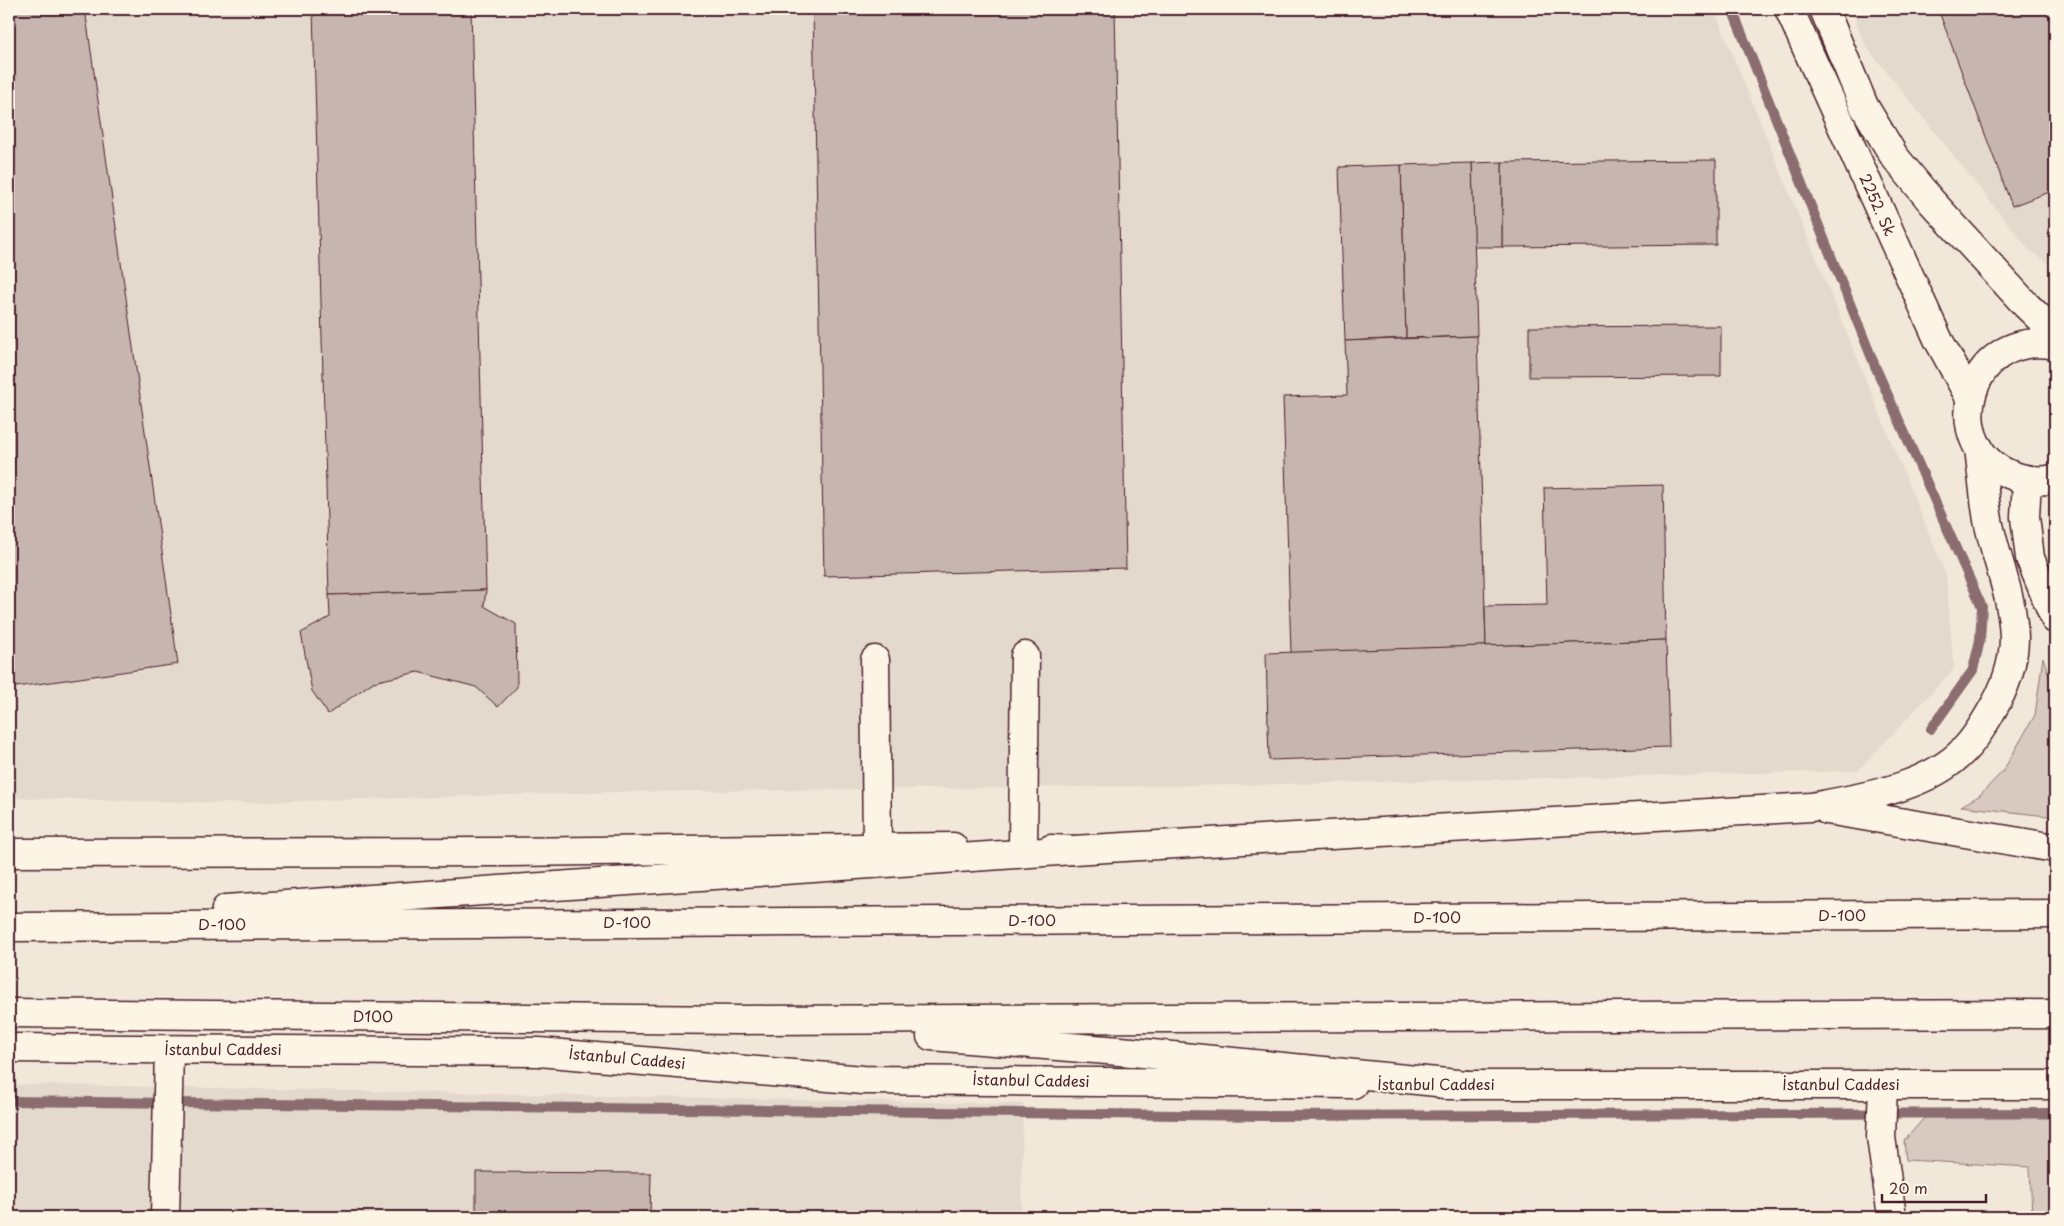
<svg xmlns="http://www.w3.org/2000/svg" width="2064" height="1226" viewBox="0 0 2064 1226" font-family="'Playpen Sans',sans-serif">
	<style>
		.built { fill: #e4d9cd }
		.green { fill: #d8cac0; stroke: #917476 }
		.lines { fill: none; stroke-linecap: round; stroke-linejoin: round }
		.stream { stroke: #8b6d6f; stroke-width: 10 }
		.building { fill: #c7b6af; stroke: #4a1f2b }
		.minor-casing { stroke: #4a1f2b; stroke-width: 31 }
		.major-casing { stroke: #4a1f2b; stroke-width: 31 }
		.highway-casing { stroke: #4a1f2b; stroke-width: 31 }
		.minor { stroke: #fcf5e5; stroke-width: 28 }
		.major { stroke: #fcf5e5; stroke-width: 28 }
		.highway { stroke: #fcf5e5; stroke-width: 28 }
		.labels { text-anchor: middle; stroke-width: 4; stroke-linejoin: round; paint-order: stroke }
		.street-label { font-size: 15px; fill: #4a1f2b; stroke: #fcf5e5 }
	</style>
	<rect width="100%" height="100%" fill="#f1e8da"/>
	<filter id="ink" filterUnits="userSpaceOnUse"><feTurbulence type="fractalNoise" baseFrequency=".02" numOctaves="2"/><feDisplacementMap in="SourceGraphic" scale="10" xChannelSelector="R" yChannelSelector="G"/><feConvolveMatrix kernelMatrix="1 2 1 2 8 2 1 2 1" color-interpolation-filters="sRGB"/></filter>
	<g filter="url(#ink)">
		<g class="built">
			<path d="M 9,9 L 1714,9 L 1946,575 L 1954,669 L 1858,771 L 1247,785 L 615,792 L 231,803 L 9,798 Z"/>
			<path d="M 1851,9 L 2055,9 L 2055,268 L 2029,250 L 1865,45 Z"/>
			<path d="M 9,1084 L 1023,1104 L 1021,1217 L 9,1217 Z"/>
		</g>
		<g class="green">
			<path d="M 2043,657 L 2055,696 L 2055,817 L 1961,806 L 1979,796 L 2003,771 L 2035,715 Z"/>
			<path d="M 1924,1118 L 2055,1118 L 2055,1217 L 2032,1217 L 2030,1167 L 1906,1160 L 1904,1141 Z"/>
		</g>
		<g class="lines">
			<g class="stream">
				<path d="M 1732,9 L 1875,366 L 1982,607 L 1980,640 L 1973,670 L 1931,729"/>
				<path d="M 9,1101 L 1266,1116 L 2055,1113"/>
			</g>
		</g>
		<g class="building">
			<path d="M 9,9 L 85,9 L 178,664 L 9,688 Z"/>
			<path d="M 313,9 L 471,9 L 486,590 L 329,595 Z"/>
			<path d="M 813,9 L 1115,9 L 1126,568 L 824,576 Z"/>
			<path d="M 1938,9 L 2055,9 L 2055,190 L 2012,206 Z"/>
			<path d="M 1716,160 L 1716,245 L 1502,247 L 1502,162 Z"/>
			<path d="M 1502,162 L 1502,247 L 1474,247 L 1472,163 Z"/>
			<path d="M 1472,163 L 1477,336 L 1406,338 L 1401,165 Z"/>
			<path d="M 1401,165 L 1406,338 L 1345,341 L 1339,167 Z"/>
			<path d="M 1721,326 L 1721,376 L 1529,377 L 1529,327 Z"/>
			<path d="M 1477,336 L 1486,646 L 1291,653 L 1283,397 L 1347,395 L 1345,341 Z"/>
			<path d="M 1663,485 L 1666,640 L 1486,646 L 1485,606 L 1547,605 L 1544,488 Z"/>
			<path d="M 486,590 L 484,606 L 516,624 L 517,687 L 498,707 L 476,687 L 418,672 L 373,682 L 328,714 L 312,691 L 301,633 L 330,617 L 329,595 Z"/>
			<path d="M 1666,640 L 1669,747 L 1269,760 L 1266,653 Z"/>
			<path d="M 476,1172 L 651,1173 L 650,1217 L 476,1217 Z"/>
		</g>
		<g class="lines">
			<defs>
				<g id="minor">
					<path d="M 875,660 L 877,847"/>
					<path d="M 1023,847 L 1025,656"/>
					<path d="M 1883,1085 L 1881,1137 L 1892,1217"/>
					<path d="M 165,1217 L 169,1050"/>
				</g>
				<g id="major">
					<path d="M 1789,9 L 1938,339 L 1970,398"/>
					<path d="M 1824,9 L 1864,106 L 1894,156 L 1931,201 L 2026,305 L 2055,333"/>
					<path d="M 2055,345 C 1964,328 1938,451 2014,476 C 2027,480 2042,483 2055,478"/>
					<path d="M 2027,480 L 2025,517 L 2030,558 L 2055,619"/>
					<path d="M 1827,810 L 2055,848"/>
					<path d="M 1051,849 L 1073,850 L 1811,807 C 1860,798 1928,788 1964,750 C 1976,738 1984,724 1992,710 C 2005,689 2014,662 2014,638 C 2013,597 1996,560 1988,520 C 1984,496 1982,472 1979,448"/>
					<path d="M 9,853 L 505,852 L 953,847"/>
					<path d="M 9,1048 L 539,1052 L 863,1080 L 1353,1084"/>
					<path d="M 1444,1085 L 2055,1085"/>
				</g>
				<g id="highway">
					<path d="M 226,909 L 1073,850"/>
					<path d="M 9,927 L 2055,914"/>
					<path d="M 9,1013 L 738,1020 L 2055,1014"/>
					<path d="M 931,1036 L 1132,1052 L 1467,1085"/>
				</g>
			</defs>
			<use href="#minor" class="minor-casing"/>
			<use href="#major" class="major-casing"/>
			<use href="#highway" class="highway-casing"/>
			<use href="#minor" class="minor"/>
			<use href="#major" class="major"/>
			<use href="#highway" class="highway"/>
		</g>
	</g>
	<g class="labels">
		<g class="street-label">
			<text transform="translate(1877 205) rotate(66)" y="5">2252. Sk</text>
			<text x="1842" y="921">D-100</text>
			<text x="1437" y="923">D-100</text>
			<text x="1032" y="926">D-100</text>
			<text x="627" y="928">D-100</text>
			<text x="222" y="930">D-100</text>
			<text transform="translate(373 1017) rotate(1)" y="5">D100</text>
			<text x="223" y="1055">İstanbul Caddesi</text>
			<text transform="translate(627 1059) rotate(5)" y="5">İstanbul Caddesi</text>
			<text transform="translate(1031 1081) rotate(1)" y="5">İstanbul Caddesi</text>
			<text x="1436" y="1090">İstanbul Caddesi</text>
			<text x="1841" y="1090">İstanbul Caddesi</text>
		</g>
	</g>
	<rect width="2064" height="1226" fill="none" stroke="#fcf5e5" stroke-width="30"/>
	<rect x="15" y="15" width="2034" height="1196" fill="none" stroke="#4a1f2b" stroke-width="2" filter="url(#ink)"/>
	<path d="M1882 1194v8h104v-8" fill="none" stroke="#4a1f2b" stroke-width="2.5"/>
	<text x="1889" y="1194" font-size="15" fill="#4a1f2b" stroke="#fcf5e5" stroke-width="4" paint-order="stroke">20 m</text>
</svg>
